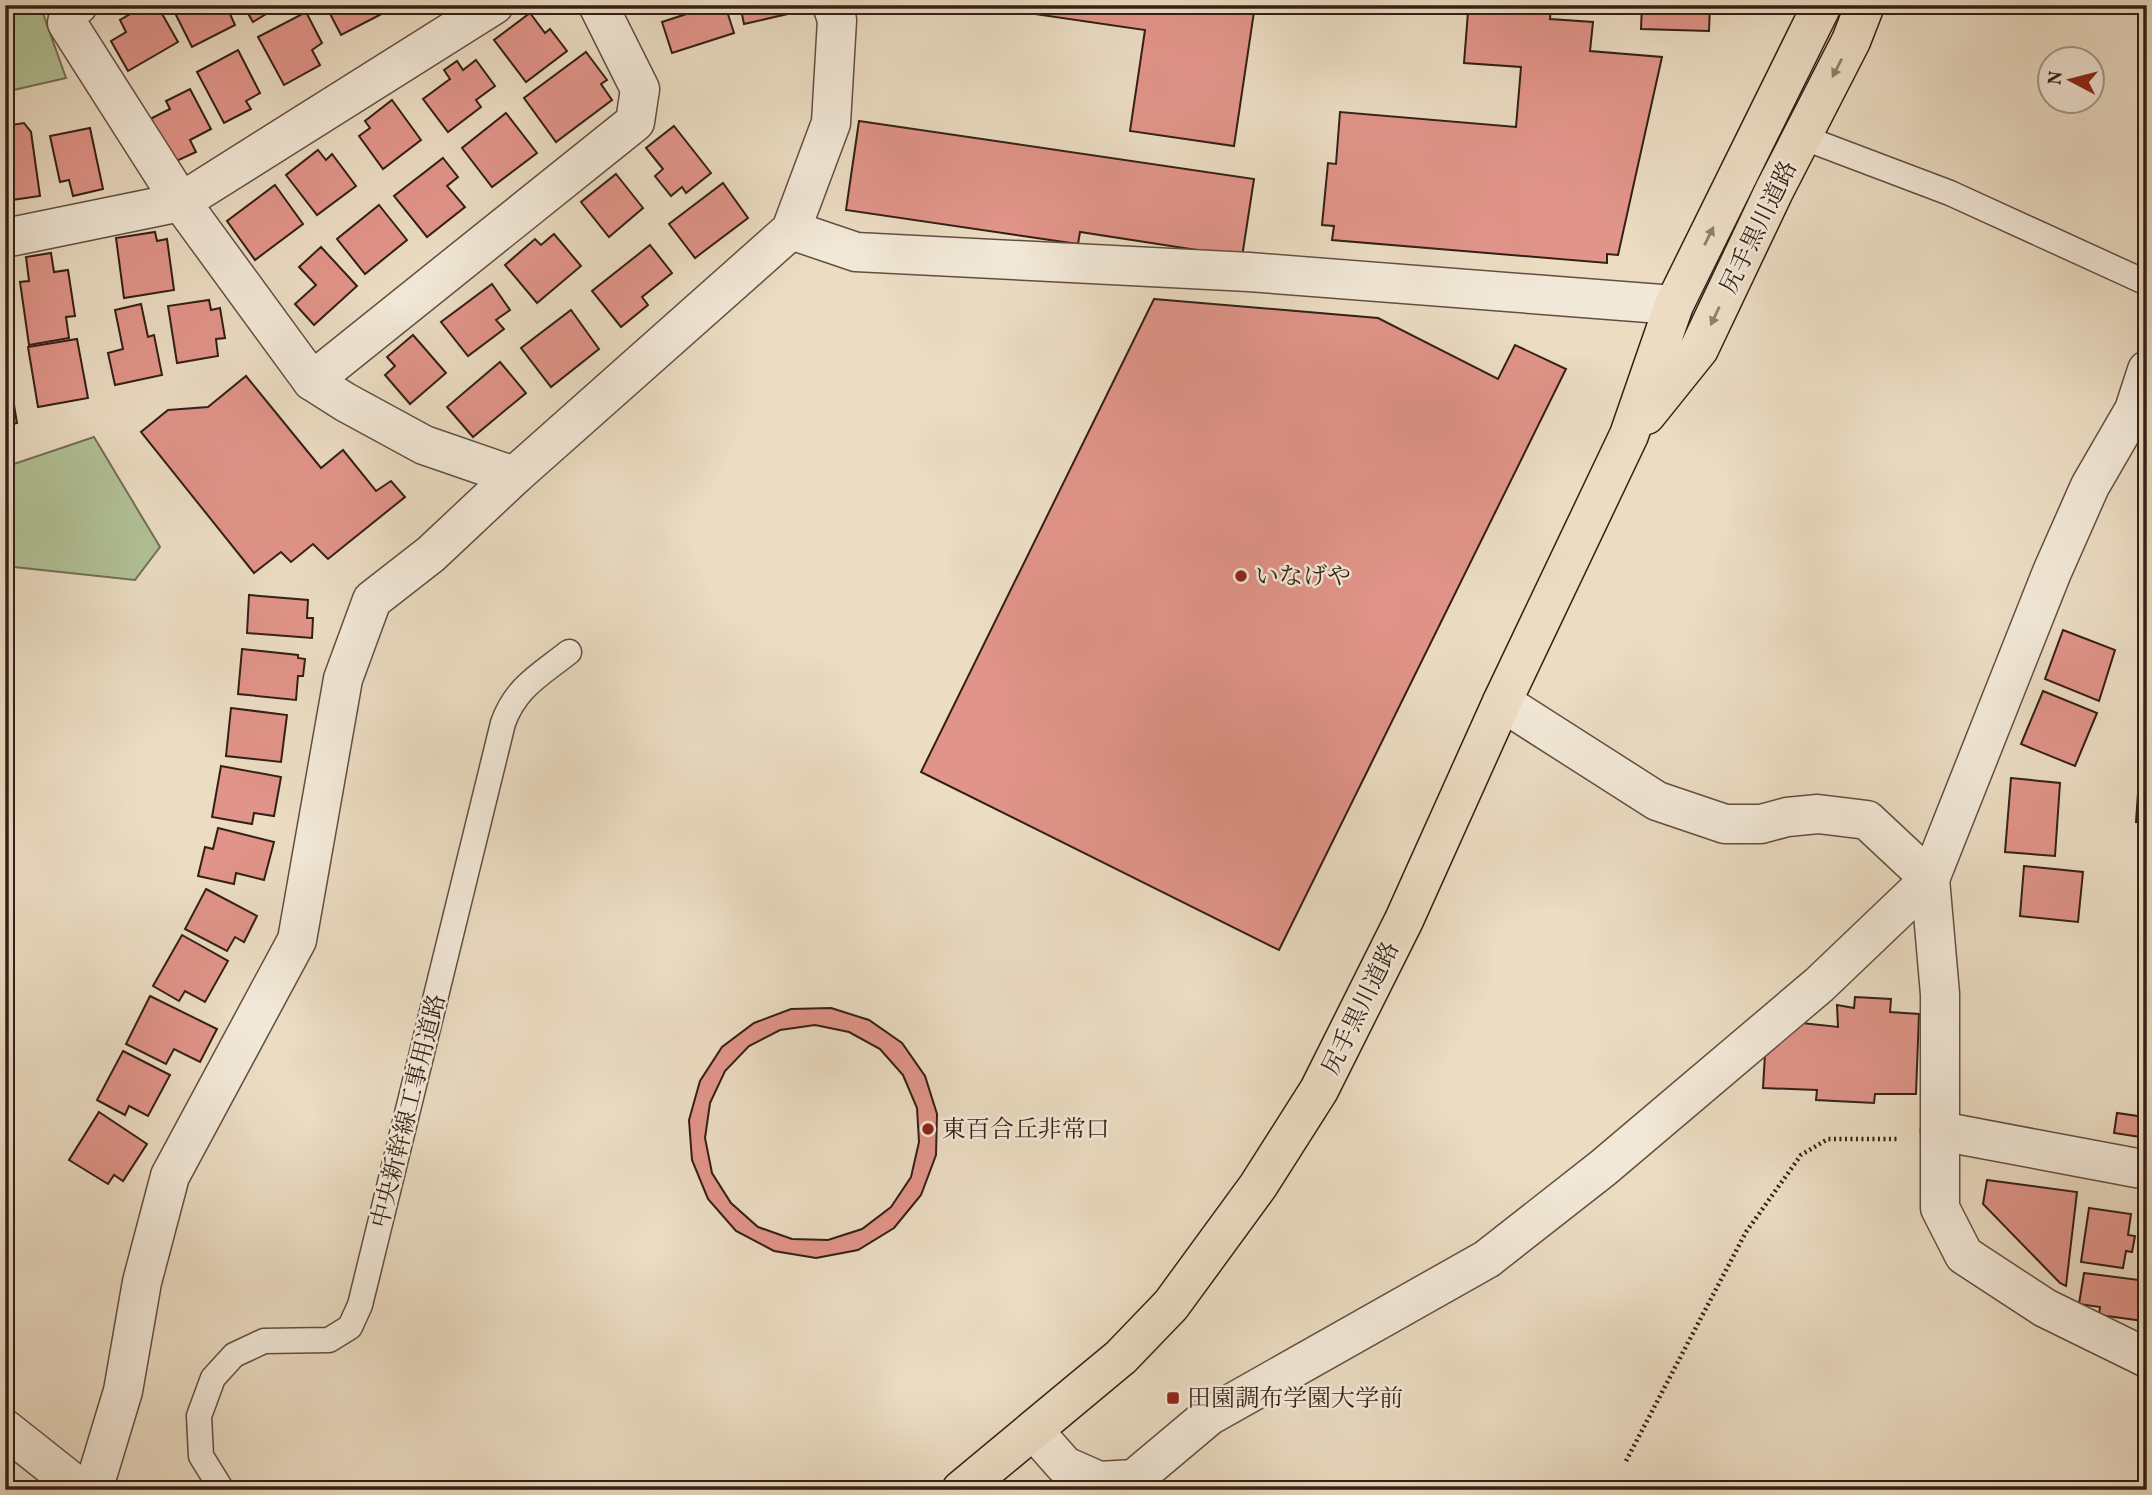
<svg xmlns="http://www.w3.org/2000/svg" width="2152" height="1495" viewBox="0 0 2152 1495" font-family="Vollkorn,'Noto Serif JP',serif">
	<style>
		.green { fill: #b2c297; stroke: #737056; stroke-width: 2 }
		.building { fill: #e19489; stroke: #341f16; stroke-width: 2; fill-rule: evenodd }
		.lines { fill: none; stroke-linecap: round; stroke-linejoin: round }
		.service-casing { stroke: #624e41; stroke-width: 27 }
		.minor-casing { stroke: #624e41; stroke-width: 41 }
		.primary-casing { stroke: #341f16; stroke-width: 41 }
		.path { stroke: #341f16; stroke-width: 4.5; stroke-dasharray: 2 3.5; stroke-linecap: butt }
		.service { stroke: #f2e8d7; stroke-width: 24 }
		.minor { stroke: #f2e8d7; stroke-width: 38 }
		.primary { stroke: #ebdcc2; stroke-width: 38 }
		.oneway { fill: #907e6c }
		.poi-dot { fill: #8f2418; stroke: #f2e8d7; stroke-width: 2.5 }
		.labels { text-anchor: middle; stroke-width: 5; stroke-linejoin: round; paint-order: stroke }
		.street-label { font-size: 24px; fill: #341f16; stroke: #f2e8d7 }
		.poi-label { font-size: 24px; fill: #341f16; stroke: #f2e8d7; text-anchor: start }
	</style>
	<rect width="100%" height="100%" fill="#ebdcc2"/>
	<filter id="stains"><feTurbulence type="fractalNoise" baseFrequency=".00286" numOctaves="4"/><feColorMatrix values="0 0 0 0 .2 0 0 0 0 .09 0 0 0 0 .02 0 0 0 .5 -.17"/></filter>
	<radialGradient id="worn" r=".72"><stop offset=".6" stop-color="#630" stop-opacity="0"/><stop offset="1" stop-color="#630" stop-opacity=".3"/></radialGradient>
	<g class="green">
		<path d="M 5,5 L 40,5 L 66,78 L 5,92 Z"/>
		<path d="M 94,437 L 160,547 L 135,580 L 5,566 L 5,467 Z"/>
	</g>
	<g class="building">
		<path d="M 146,5 L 157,5 L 178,42 L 128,71 L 111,41 L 126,32 L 120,20 Z"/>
		<path d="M 171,5 L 226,5 L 235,25 L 192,47 Z"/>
		<path d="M 243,5 L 281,5 L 253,22 Z"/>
		<path d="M 333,5 L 399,5 L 341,35 L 327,8 Z"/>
		<path d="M 645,5 L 665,5 L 647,11 Z"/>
		<path d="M 714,5 L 725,5 L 734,33 L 672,53 L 662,22 Z"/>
		<path d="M 740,5 L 800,5 L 801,11 L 744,24 Z"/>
		<path d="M 973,5 L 1255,5 L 1234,146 L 1130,131 L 1145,30 Z"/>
		<path d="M 1419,5 L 1551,5 L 1550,19 L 1593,22 L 1590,51 L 1662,57 L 1618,255 L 1607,254 L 1607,263 L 1332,240 L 1334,226 L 1322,225 L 1328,163 L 1336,164 L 1340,112 L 1516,127 L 1521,67 L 1464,63 L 1468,12 L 1419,8 Z"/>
		<path d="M 1642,5 L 1710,5 L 1709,31 L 1641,29 Z"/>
		<path d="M 306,12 L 322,43 L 312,50 L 320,65 L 284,85 L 258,37 Z"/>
		<path d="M 530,13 L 545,33 L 550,29 L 567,51 L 526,82 L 494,40 Z"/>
		<path d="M 238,50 L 260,93 L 246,101 L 251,109 L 224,123 L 197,72 Z"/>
		<path d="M 586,52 L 607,80 L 601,84 L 612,100 L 556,142 L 524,98 Z"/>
		<path d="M 476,60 L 495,86 L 476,100 L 481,107 L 448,132 L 423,99 L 450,79 L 444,70 L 457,61 L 463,70 Z"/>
		<path d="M 190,89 L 211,129 L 190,140 L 196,152 L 170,164 L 148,120 L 170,109 L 166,101 Z"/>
		<path d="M 392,100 L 421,140 L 383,169 L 359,136 L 370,128 L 365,121 Z"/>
		<path d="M 506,113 L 537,153 L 492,187 L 462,148 Z"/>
		<path d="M 859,121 L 1254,179 L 1242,257 L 1080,232 L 1078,244 L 846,210 Z"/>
		<path d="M 24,123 L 31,132 L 40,196 L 5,201 L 5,126 Z"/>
		<path d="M 674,126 L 711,173 L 686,193 L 682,187 L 671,196 L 655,176 L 663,169 L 646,148 Z"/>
		<path d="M 90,128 L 103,189 L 73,196 L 69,180 L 60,182 L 50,136 Z"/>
		<path d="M 318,150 L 326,160 L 332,154 L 356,186 L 317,215 L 286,175 Z"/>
		<path d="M 443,158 L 458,177 L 447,186 L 465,207 L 427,237 L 394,196 Z"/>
		<path d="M 616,174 L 643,208 L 609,237 L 581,202 Z"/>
		<path d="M 723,183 L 748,218 L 695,258 L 669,224 Z"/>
		<path d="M 275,185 L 303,224 L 255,260 L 227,221 Z"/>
		<path d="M 379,205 L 407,240 L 365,274 L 337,239 Z"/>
		<path d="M 155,232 L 157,241 L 167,239 L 174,290 L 124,298 L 116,238 Z"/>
		<path d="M 554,234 L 581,266 L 537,303 L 505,265 L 535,239 L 541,245 Z"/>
		<path d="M 650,245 L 672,273 L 642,297 L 648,305 L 621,327 L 592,291 Z"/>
		<path d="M 321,247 L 357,286 L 314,325 L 295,304 L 316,285 L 299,267 Z"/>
		<path d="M 51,253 L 54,272 L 68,270 L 75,316 L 66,317 L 69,338 L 29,345 L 20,282 L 29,281 L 26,257 Z"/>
		<path d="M 492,284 L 510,310 L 496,320 L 504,329 L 468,356 L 441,322 Z"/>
		<path d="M 1154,299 L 1378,318 L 1498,379 L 1515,345 L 1566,369 L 1279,950 L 921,772 Z"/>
		<path d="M 209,300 L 211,310 L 220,308 L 225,338 L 216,339 L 218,356 L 177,363 L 168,306 Z"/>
		<path d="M 141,304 L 148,337 L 154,335 L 162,375 L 115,385 L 108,353 L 123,349 L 115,310 Z"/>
		<path d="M 571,310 L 599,349 L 551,387 L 521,348 Z"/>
		<path d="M 413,335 L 446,373 L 410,404 L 385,375 L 395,366 L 387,357 Z"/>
		<path d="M 77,339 L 88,398 L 38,407 L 28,347 Z"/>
		<path d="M 500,362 L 526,393 L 473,437 L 447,407 Z"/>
		<path d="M 246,376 L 321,468 L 343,450 L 376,491 L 391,481 L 405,497 L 328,559 L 313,544 L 291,562 L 281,552 L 254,573 L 141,432 L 168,410 L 208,407 Z"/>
		<path d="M 10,381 L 17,423 L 5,426 L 5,382 Z"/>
		<path d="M 249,595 L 308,600 L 307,618 L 313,618 L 312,638 L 247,633 Z"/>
		<path d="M 2063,630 L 2115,650 L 2099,701 L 2045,679 Z"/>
		<path d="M 242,649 L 298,655 L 298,658 L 305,659 L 303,676 L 298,676 L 296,700 L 238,694 Z"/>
		<path d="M 2043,691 L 2097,713 L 2075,766 L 2021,744 Z"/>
		<path d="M 231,708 L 287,715 L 281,762 L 226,756 Z"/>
		<path d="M 2140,764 L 2147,764 L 2147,823 L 2136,822 Z"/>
		<path d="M 221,766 L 281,777 L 274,816 L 254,813 L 252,824 L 212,817 Z"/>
		<path d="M 2011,778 L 2060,783 L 2055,856 L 2005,852 Z"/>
		<path d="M 218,828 L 274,842 L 264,880 L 236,873 L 234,884 L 198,876 L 205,847 L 213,849 Z"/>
		<path d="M 2142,865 L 2147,865 L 2147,926 L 2139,925 Z"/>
		<path d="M 2024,866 L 2083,872 L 2078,922 L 2020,916 Z"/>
		<path d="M 206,889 L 257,916 L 244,942 L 235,937 L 227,951 L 185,929 Z"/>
		<path d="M 182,935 L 228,961 L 205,1002 L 185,991 L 179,1001 L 153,986 Z"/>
		<path d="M 2143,938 L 2147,938 L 2147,1052 L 2139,1052 Z"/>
		<path d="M 150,996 L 217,1029 L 200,1062 L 174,1049 L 166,1064 L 126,1044 Z"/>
		<path d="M 1855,997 L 1891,999 L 1890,1012 L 1919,1014 L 1916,1094 L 1875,1094 L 1874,1103 L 1816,1100 L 1817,1090 L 1763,1088 L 1765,1054 L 1802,1023 L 1838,1027 L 1837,1005 L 1854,1008 Z"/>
		<path d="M 831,1008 L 869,1020 L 902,1043 L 925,1076 L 937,1114 L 936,1155 L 921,1195 L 894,1228 L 858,1250 L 816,1258 L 774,1251 L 736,1231 L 708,1199 L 692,1160 L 689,1120 L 700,1081 L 722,1047 L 754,1023 L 791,1009 ZM 815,1025 L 849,1032 L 880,1049 L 903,1075 L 917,1108 L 919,1142 L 911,1177 L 891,1207 L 862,1229 L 828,1240 L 792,1239 L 758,1227 L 731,1203 L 712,1173 L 705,1138 L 710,1103 L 725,1071 L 749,1046 L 780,1030 Z"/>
		<path d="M 123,1051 L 170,1075 L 148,1116 L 129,1106 L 125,1115 L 97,1100 Z"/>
		<path d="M 2145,1072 L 2147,1072 L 2147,1138 L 2114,1133 L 2117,1113 L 2138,1116 Z"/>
		<path d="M 99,1112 L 147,1144 L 123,1181 L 114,1175 L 108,1184 L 69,1160 Z"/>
		<path d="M 1987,1180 L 2077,1192 L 2066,1286 L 2060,1283 L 1983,1204 Z"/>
		<path d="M 2089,1208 L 2131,1214 L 2128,1235 L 2135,1236 L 2132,1252 L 2126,1251 L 2123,1268 L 2081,1262 Z"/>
		<path d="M 2084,1273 L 2147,1281 L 2144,1321 L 2099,1315 L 2100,1307 L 2079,1304 Z"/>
	</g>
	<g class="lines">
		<defs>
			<g id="service">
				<path d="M 1802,137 L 1950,193 L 2147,283"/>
				<path d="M 222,1490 L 201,1456 L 199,1416 L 213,1378 L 234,1355 L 264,1341 L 329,1340 L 350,1327 L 360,1305 L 503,723 C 516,687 540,675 569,652"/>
			</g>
			<g id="minor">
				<path d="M 78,5 L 70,9 L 67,23 L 181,202 L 312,381 L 345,402 L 424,445 L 514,476"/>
				<path d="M 791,230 L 856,252 L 1249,272 L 1674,305"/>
				<path d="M 5,238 L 181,202 L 494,5"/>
				<path d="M 312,381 L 635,122 L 640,89 L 598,5"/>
				<path d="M 1502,702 L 1657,801 L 1725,824 L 1761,824 L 1787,817 L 1818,814 L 1867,820 L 1930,879 L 1940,994 L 1940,1208 L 1964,1255 L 2045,1308 L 2147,1358"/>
				<path d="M 1940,1131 L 2147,1170"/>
				<path d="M 5,1429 L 82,1490"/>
				<path d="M 1034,1431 L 1065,1466 L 1099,1481 L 1134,1479 L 1209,1416 L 1487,1259 L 1603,1168 L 1819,985 L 1930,879 L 2052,572 L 2090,486 L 2134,410 L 2147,370"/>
				<path d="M 93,1490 L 123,1391 L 142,1282 L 170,1176 L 297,940 L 343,679 L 372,600 L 431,554 L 514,476 L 791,230 L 831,123 L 837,20 L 832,5"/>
			</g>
			<g id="primary">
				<path d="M 1646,415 L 1699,349 L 1774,191 L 1851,41 L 1865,5"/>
				<path d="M 961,1490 L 1121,1357 L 1171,1305 L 1258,1186 L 1319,1090 L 1404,920 L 1502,702 L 1629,435 L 1674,305 L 1822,5"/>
			</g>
		</defs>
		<use href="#service" class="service-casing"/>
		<use href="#minor" class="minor-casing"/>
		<use href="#primary" class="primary-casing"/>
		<path class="path" d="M 1626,1461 L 1746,1232 L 1801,1155 L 1828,1139 L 1897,1139"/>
		<use href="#service" class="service"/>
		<use href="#minor" class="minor"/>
		<use href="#primary" class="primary"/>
	</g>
	<defs><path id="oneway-solid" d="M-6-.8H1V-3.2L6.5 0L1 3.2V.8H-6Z" transform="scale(1.75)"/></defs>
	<g class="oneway">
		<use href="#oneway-solid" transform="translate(1837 68) rotate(117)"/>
		<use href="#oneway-solid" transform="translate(1709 236) rotate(-64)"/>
		<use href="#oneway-solid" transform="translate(1715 316) rotate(115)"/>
	</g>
	<g class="poi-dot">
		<circle cx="1241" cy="576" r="7"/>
		<circle cx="928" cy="1129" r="7"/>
		<rect x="1166" y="1391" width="14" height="14" rx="3.5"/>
	</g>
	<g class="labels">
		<g class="street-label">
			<text transform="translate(1758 227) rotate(-64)" y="8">尻手黒川道路</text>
			<text transform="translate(1360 1008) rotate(-64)" y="8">尻手黒川道路</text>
			<text transform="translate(408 1111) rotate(-76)" y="8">中央新幹線工事用道路</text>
		</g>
		<g class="poi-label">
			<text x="1255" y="584">いなげや</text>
			<text x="942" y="1137">東百合丘非常口</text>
			<text x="1187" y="1406">田園調布学園大学前</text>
		</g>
	</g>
	<rect width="2152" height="1495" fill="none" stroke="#ebdcc2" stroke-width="28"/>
	<rect x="7" y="7" width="2138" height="1481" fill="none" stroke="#341f16" stroke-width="3.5"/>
	<rect x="14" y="14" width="2124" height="1467" fill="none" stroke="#341f16" stroke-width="2"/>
	<g transform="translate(2071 80) rotate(277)"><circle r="33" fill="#f2e8d7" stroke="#a6988a" stroke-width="2"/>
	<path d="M0-5L12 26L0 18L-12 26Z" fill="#8f2418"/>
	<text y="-10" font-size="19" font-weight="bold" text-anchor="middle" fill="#341f16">N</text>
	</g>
	<rect width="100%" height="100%" filter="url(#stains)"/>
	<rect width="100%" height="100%" fill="url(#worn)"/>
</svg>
